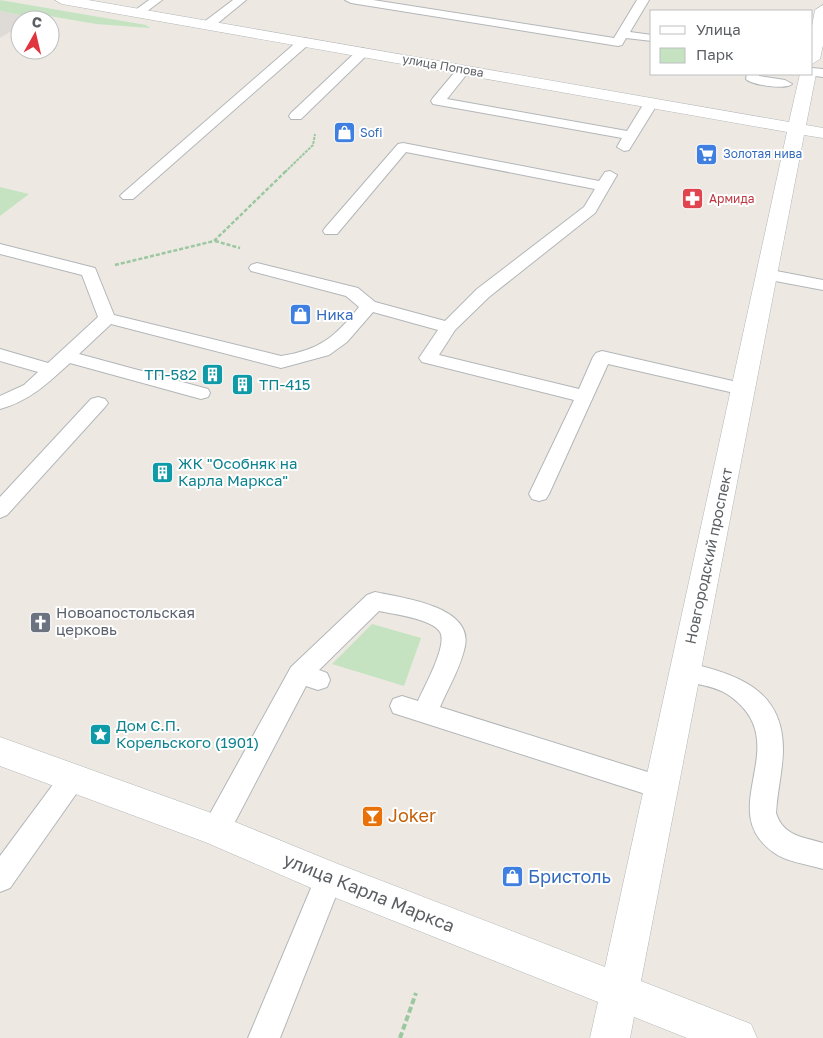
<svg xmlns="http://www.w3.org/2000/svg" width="823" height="1038" viewBox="0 0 823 1038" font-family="'Golos Text',sans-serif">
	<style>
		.industrial { fill: #dedbd7 }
		.green { fill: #c5e3c0 }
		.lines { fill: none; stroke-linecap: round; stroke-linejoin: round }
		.lane-casing { stroke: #b3b6b9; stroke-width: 2 }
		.street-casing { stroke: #b3b6b9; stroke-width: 1 }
		.path-far2 { stroke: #9bc7a1; stroke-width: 2; stroke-dasharray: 3 1; stroke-linecap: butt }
		.path-far1 { stroke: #9bc7a1; stroke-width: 2.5; stroke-dasharray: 4 2; stroke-linecap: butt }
		.path { stroke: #9bc7a1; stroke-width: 4; stroke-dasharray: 6 3; stroke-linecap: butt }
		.lane { fill: #fff; fill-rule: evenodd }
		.street { fill: #fff; fill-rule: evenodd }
		.labels { text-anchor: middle; stroke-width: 4; stroke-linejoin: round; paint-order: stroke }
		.far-street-label { font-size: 12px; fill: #5b5f63; stroke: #fff }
		.far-shop-label { font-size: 12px; fill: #366cbe; stroke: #fff; text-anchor: start }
		.far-health-label { font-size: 12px; fill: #be3a42; stroke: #fff; text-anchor: start }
		.shop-label { font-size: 15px; fill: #366cbe; stroke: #fff; text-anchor: start }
		.culture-label { font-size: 15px; fill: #0d838f; stroke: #fff; text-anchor: start }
		.street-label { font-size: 15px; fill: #5b5f63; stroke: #fff }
		.worship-label { font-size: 15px; fill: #5b616d; stroke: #fff; text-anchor: start }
		.near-food-label { font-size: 18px; fill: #c56008; stroke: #fff; text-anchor: start }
		.near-shop-label { font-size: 18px; fill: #366cbe; stroke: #fff; text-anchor: start }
		.near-street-label { font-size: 18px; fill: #5b5f63; stroke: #fff }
	</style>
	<rect width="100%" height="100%" fill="#ede9e2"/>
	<path class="industrial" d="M 0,11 L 30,17 L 31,19 L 20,20 L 20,26 L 0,38 Z"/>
	<g class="green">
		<path d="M 0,0 L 146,25 L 150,28 L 96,24 L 44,15 L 31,19 L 30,17 L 0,11 Z"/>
		<path d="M 0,187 L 29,194 L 0,216 Z"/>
		<path d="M 372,624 L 421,638 L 404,686 L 332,664 Z"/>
	</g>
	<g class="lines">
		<defs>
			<g id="lane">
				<path d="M 149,0 L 162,0 L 142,15 L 134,15 L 134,11 Z"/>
				<path d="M 233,0 L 246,0 L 212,28 L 204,28 L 204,22 Z"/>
				<path d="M 345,0 L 373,0 L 614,38 L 637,0 L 649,0 L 630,32 L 652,35 L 652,41 L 626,38 L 622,45 L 618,46 L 351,3 Z"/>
				<path d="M 304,38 L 308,39 L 310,42 L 308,45 L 133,199 L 123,199 L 120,196 L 123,193 L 300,39 Z"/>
				<path d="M 363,48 L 369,52 L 367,55 L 301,119 L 291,119 L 289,116 L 291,113 L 359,49 Z"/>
				<path d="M 464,66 L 470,70 L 447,99 L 627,131 L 646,100 L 656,100 L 658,103 L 629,150 L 624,151 L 617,147 L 622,138 L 433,104 L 431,101 L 433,98 L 459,67 Z"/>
				<path d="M 812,68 L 823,69 L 823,77 L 807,75 L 812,74 Z"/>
				<path d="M 747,74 L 759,74 L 759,76 L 785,80 L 792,84 C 786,90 751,85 746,79 Z"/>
				<path d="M 403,143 L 599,181 L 605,172 L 610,171 L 617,175 L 595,213 L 489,297 L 455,330 L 439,355 L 579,389 L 593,357 L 596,353 L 602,351 L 750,385 L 752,389 L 750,393 L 743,395 L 608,364 L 549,494 L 546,499 L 539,501 L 532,499 L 529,494 L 574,400 L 422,362 L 419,358 L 438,330 L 373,312 L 347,342 L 329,355 L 281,368 L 111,324 L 79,354 L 208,389 L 210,393 L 208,397 L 201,399 L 70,363 C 49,382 30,401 0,409 L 0,396 L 24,385 L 38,372 L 0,361 L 0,349 L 48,363 L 98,317 L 82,275 L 0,254 L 0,244 L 95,268 L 114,315 L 281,356 C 320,350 335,337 359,307 L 346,296 L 251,271 L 249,268 L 251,265 L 257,263 L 358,288 L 375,302 L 445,321 L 477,289 L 584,207 L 595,189 L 406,152 L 337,234 L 325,234 L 323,231 L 325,228 L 398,144 Z"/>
				<path d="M 766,269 L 823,280 L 823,290 L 760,278 L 758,274 L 760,270 Z"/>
				<path d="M 98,397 L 105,399 L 108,403 L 105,407 L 7,515 L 0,518 L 0,497 L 91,399 Z"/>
				<path d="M 375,592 C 402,598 473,606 465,646 C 461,667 448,688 440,707 L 670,779 L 674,787 L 670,795 L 661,799 L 393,713 L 390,706 L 393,699 L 402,696 L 418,701 C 424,687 448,645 440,632 C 433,619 393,614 379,611 L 319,670 L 327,673 L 330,680 L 327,687 L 318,690 L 306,686 L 226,839 L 216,842 L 206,839 L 202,830 L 206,821 L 291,667 L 367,595 Z"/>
				<path d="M 685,662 C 734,674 783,687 783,749 C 783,770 777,792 776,813 C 783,836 803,837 823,843 L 823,869 C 807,864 786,862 773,852 C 712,808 799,742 727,694 C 713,685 692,684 676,679 L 673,672 L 676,665 Z"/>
				<path d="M 72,767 L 81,771 L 85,779 L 81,787 L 10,888 L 0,892 L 0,856 L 63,771 Z"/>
				<path d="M 329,865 L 339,869 L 343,878 L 280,1038 L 248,1038 L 319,869 Z"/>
			</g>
			<g id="street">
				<path d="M 55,0 L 88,0 L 789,122 L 800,74 L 812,74 L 812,70 L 816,74 L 806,125 L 823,128 L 823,138 L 804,135 L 641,981 L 751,1024 L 757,1038 L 687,1038 L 634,1017 L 630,1038 L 590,1038 L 598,1002 L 316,890 L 205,842 L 0,766 L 0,737 L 228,819 L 338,864 L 605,967 L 787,132 L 62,4 Z"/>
				<path d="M 823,5 L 823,45 L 820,59 L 812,64 L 812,26 L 815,10 Z"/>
			</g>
		</defs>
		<use href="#lane" class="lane-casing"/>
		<use href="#street" class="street-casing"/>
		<path class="path-far2" d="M 285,172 L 313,145 L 315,134"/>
		<g class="path-far1">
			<path d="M 215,241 L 240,248"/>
			<path d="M 115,265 L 214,241 L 286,171"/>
		</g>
		<path class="path" d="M 400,1038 L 416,993"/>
		<use href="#lane" class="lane"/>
		<use href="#street" class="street"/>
	</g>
	<defs>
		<symbol id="shop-square" viewBox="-11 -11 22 22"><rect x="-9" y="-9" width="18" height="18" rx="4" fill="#3f7fe0" stroke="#fff"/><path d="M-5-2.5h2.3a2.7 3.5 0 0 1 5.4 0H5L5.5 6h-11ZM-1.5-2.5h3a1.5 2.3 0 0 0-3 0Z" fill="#fff"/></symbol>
		<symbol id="supermarket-square" viewBox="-11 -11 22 22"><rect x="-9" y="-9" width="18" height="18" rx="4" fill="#3f7fe0" stroke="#fff"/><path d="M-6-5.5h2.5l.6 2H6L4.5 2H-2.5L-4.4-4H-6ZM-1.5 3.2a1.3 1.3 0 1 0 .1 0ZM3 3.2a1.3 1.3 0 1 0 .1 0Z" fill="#fff"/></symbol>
		<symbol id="pharmacy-square" viewBox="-11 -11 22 22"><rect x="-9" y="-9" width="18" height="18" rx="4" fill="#e0444e" stroke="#fff"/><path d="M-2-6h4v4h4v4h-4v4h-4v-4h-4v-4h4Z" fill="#fff"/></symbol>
		<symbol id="building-square" viewBox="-11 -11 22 22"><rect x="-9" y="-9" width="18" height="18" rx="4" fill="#0f9aa8" stroke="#fff"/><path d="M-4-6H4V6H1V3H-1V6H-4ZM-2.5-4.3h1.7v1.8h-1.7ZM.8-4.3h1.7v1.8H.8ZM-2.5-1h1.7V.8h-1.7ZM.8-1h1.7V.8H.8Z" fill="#fff"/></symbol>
		<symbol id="church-square" viewBox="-11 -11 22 22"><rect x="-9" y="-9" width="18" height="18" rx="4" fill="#6b7280" stroke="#fff"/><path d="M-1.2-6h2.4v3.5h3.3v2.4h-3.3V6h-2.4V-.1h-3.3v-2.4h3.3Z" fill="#fff"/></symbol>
		<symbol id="sight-square" viewBox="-11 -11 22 22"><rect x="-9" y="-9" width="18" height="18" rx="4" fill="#0f9aa8" stroke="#fff"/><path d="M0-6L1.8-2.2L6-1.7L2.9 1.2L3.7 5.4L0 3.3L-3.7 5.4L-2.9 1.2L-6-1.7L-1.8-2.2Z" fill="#fff"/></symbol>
		<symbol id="bar-square" viewBox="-11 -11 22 22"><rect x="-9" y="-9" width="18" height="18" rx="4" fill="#e8710a" stroke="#fff"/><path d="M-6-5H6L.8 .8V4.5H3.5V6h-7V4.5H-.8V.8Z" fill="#fff"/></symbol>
	</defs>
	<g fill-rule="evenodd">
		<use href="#shop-square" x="332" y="120" width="25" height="25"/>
		<use href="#supermarket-square" x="694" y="142" width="25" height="25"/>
		<use href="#pharmacy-square" x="680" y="186" width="25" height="25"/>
		<use href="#shop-square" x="288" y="302" width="25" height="25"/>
		<use href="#building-square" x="200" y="362" width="25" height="25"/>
		<use href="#building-square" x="230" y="372" width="25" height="25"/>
		<use href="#building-square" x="150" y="460" width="25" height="25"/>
		<use href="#church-square" x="28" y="610" width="25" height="25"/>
		<use href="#sight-square" x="88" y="722" width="25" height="25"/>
		<use href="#bar-square" x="360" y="804" width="25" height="25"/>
		<use href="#shop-square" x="500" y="864" width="25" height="25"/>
	</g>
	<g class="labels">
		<g class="far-street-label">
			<text transform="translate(443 66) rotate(10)" y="4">улица Попова</text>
		</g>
		<g class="far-shop-label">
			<text x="360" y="137">Sofi</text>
			<text x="723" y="158">Золотая нива</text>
		</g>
		<g class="far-health-label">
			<text x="709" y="203">Армида</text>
		</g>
		<g class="shop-label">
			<text x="316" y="320">Ника</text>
		</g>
		<g class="culture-label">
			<text x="197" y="380" text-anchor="end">ТП-582</text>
			<text x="259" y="390">ТП-415</text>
			<text x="178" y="469">ЖК "Особняк на<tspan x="178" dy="17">Карла Маркса"</tspan></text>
			<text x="116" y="731">Дом С.П.<tspan x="116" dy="17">Корельского (1901)</tspan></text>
		</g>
		<g class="street-label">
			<text transform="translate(709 556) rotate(-78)" y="5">Новгородский проспект</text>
		</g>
		<g class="worship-label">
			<text x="56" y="618">Новоапостольская<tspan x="56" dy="17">церковь</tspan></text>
		</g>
		<g class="near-food-label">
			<text x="388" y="822">Joker</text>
		</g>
		<g class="near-shop-label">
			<text x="528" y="883">Бристоль</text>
		</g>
		<g class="near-street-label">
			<text transform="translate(369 893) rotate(22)" y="6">улица Карла Маркса</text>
		</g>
	</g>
	<rect x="650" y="10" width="162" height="65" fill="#ffffff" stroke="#bdbfc1"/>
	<rect x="660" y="26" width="25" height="8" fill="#ffffff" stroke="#bdbfc1"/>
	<text x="696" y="35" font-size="15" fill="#5b5f63">Улица</text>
	<rect x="660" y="48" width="25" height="15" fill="#c5e3c0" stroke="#bdbfc1"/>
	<text x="696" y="60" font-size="15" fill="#5b5f63">Парк</text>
	<g transform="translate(35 35) rotate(8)"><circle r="24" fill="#ffffff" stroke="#bdbfc1"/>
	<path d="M0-4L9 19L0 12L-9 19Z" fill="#e0353f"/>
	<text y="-8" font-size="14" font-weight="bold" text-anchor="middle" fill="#5b5f63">С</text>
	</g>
</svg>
